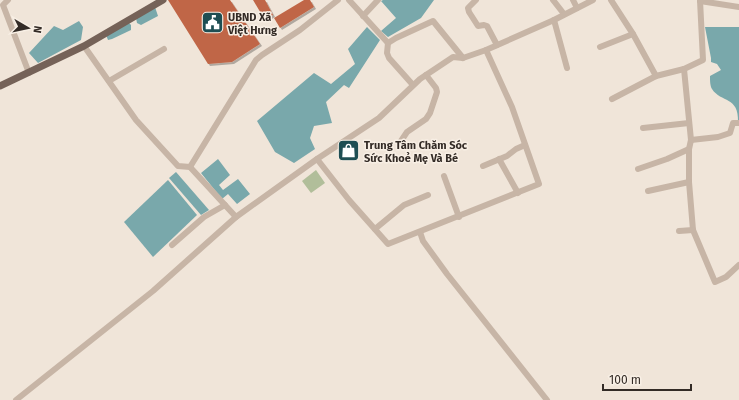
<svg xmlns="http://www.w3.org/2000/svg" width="739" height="400" viewBox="0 0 739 400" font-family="'Fira Sans',sans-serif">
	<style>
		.green { fill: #b1be9a }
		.water { fill: #79a8ab }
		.building { fill: #c06646; filter: url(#shadow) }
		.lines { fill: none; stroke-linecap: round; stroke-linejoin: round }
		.minor { stroke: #c7b5a6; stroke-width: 6 }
		.major { stroke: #756258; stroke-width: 7 }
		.labels { text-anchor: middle; stroke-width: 3; stroke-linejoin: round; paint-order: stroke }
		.poi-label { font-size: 11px; font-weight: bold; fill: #332b26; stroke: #f8efe5; text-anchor: start }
	</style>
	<defs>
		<filter id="shadow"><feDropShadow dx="2" dy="2" stdDeviation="0" flood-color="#0004"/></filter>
	</defs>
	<rect width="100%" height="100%" fill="#f0e5d9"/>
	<path class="green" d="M 316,170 L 325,183 L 311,193 L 302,181 Z"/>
	<g class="water">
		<path d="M 383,0 L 434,0 L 421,18 L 388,37 L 381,31 L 396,18 L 381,1 Z"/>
		<path d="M 155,7 L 158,16 L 141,25 L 137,23 L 136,18 Z"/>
		<path d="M 79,21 L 83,27 L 81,40 L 38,63 L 29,53 L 54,26 L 63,30 Z"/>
		<path d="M 129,23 L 131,25 L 131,30 L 112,39 L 108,40 L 106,35 Z"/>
		<path d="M 367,27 L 380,40 L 349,88 L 344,85 L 326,102 L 332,123 L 314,126 L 310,138 L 315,149 L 294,163 L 275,152 L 257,121 L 314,73 L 331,84 L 355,64 L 348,49 Z"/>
		<path d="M 705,27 L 739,27 L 739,121 L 738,122 C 739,96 721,103 712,89 C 710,86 710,80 710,76 L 721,70 L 717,64 L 711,62 L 711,58 Z"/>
		<path d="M 218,159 L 230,175 L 219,185 L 223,190 L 238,179 L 250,194 L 237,204 L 228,194 L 222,199 L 201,173 Z"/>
		<path d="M 176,172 L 209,210 L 201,215 L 169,178 Z"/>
		<path d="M 168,180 L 197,215 L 153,257 L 124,222 Z"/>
	</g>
	<g class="building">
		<path d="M 168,0 L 230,0 L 260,44 L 232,62 L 208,64 Z"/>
		<path d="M 253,0 L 265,0 L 273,15 L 265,20 Z"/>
		<path d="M 304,0 L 310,0 L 314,7 L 280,28 L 274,18 Z"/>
	</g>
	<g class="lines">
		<g class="minor">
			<path d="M 8,0 L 3,5 L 29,73"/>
			<path d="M 349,0 L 388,43"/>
			<path d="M 476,0 L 468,8 L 469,12 L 478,26 L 484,25 L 487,26 L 497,45"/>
			<path d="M 553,0 L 564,14"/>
			<path d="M 573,0 L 577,8"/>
			<path d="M 611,0 L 633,34 L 656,76"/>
			<path d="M 700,1 L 739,7"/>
			<path d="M 363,16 L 378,0"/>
			<path d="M 554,20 L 567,68"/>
			<path d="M 84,46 L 136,120 L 178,166 L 190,167 L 236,217"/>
			<path d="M 600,47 L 633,34"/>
			<path d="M 684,69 L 691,140 L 689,149 L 689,182 L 693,230 L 715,282 L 726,277 L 739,265"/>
			<path d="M 109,81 L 164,49"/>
			<path d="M 413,85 L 389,58 L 387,53 L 388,43 L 396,38 L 433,21 L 463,58"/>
			<path d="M 612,99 L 656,76 L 684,69 L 703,60 L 700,0"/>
			<path d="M 643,128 L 689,123"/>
			<path d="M 691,140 L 718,137 L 730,133 L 733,123 L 739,123"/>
			<path d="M 401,141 L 407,132 L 426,119 L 430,113 L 437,92 L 436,88 L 426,75"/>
			<path d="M 317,159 L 349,200 L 388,244 L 539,184 L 512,107 L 486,50"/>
			<path d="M 499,159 L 518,193"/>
			<path d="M 483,166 L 507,156 L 516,149 L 525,145"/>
			<path d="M 190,167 L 256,60 L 262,55 L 300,30 L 338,0"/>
			<path d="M 638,169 L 667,159 L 689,149"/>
			<path d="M 444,176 L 459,217"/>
			<path d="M 648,191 L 689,182"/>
			<path d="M 375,229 L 404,205 L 428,195"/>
			<path d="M 679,231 L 693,230"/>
			<path d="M 420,232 L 423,241 L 447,274 L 547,400"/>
			<path d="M 172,245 L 204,217 L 225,205"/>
			<path d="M 16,400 L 153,291 L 236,217 L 317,159 L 379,118 L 420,79 L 453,57 L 463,58 L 486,50 L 554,20 L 593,0"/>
		</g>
		<path class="major" d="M 0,86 L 84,46 L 163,0"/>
	</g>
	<defs>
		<symbol id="civic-square" viewBox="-11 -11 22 22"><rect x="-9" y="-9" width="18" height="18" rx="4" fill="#1e4e53" stroke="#f8efe5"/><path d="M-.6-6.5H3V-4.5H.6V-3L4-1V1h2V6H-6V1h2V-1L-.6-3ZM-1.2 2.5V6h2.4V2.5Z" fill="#fff"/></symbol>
		<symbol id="shop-square" viewBox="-11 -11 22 22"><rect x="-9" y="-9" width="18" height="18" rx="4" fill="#1e4e53" stroke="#f8efe5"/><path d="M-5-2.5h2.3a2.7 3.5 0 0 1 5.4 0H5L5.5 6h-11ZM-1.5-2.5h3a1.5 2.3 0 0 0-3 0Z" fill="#fff"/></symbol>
	</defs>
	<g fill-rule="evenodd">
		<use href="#civic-square" x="200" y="10" width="25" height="25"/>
		<use href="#shop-square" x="336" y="138" width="25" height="25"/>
	</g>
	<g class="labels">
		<g class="poi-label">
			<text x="228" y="21">UBND Xã<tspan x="228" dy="13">Việt Hưng</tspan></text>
			<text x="364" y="149">Trung Tâm Chăm Sóc<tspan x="364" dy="13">Sức Khoẻ Mẹ Và Bé</tspan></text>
		</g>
	</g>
	<g transform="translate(28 28) rotate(99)" stroke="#f8efe5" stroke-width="3" paint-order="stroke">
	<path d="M0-3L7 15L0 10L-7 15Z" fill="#332b26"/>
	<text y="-6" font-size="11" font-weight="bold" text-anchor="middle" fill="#332b26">N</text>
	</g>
	<path d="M603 384v6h88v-6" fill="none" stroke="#332b26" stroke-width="2"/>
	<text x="609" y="384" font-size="12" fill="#332b26" stroke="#f8efe5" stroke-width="3" paint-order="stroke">100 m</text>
</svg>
